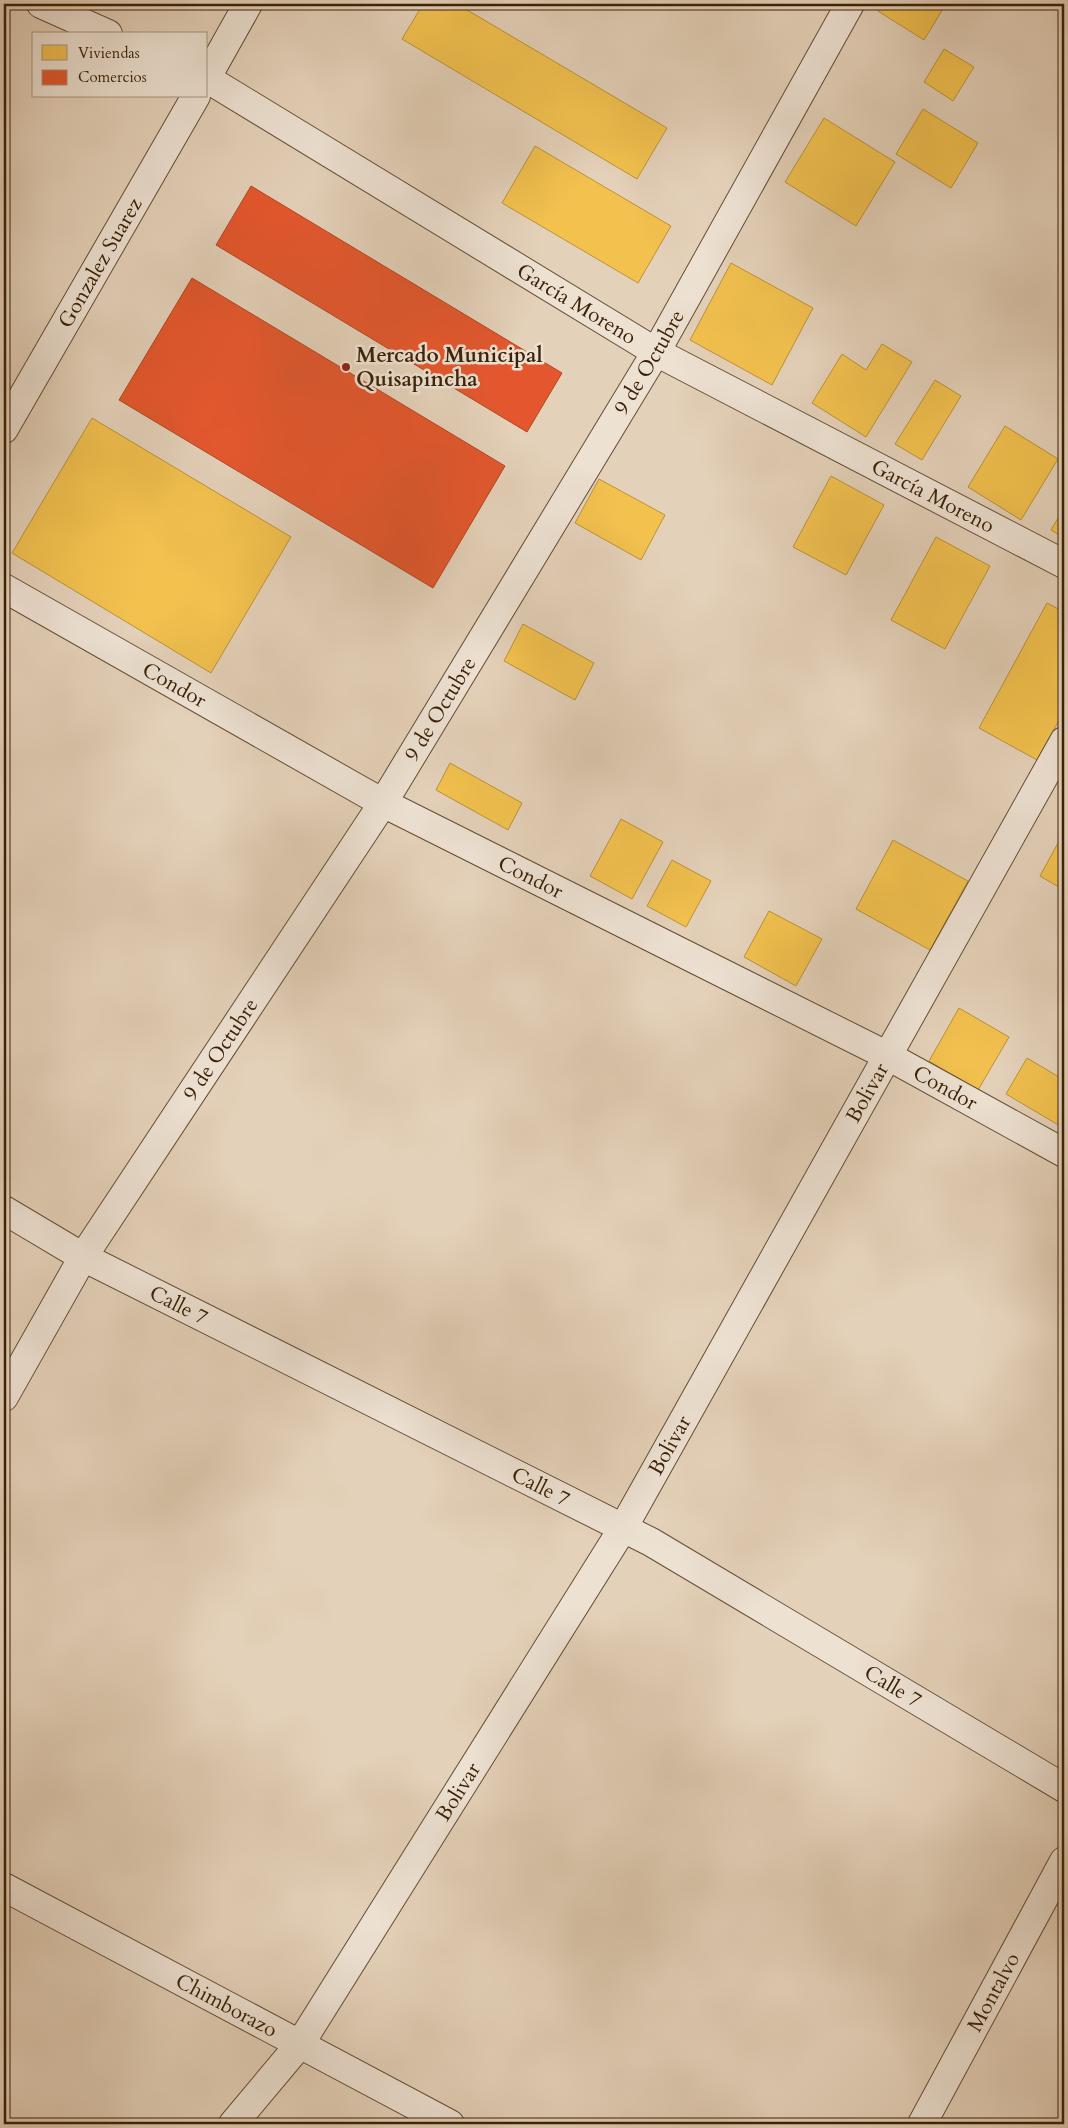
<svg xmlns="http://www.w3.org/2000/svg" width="1068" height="2128" viewBox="0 0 1068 2128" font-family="Cardo,serif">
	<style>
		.homes { fill: #f2c14e; stroke: #bb9139 }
		.shops { fill: #e4572e; stroke: #b14722 }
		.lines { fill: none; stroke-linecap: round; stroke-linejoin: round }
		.minor-casing { stroke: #654d34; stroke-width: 30 }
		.tertiary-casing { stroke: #654d34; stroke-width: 30 }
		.minor { stroke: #ede1d2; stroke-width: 28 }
		.tertiary { stroke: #ede1d2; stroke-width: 28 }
		.poi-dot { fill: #8f2418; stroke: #ede1d2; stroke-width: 2 }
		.labels { text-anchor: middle; stroke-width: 5; stroke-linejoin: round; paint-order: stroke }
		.street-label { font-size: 21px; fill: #3b2107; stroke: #ede1d2 }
		.poi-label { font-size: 21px; font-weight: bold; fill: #3b2107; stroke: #ede1d2; text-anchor: start }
	</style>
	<rect width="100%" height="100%" fill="#e4d1b9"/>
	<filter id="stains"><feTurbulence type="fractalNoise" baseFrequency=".004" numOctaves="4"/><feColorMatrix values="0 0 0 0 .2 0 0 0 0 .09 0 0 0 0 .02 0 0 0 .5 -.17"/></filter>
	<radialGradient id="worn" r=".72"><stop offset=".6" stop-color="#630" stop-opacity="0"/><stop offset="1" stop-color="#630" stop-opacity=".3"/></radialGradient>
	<g class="homes">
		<path d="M 423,4 L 457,4 L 667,128 L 637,179 L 402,39 Z"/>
		<path d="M 883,4 L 946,4 L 924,40 L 878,11 Z"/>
		<path d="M 944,49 L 974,67 L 953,101 L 924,82 Z"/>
		<path d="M 923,109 L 978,143 L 951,188 L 896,154 Z"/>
		<path d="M 824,118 L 895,162 L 856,226 L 785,182 Z"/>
		<path d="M 535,146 L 671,226 L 638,283 L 502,203 Z"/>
		<path d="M 731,263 L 813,308 L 772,385 L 690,340 Z"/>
		<path d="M 882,344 L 912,362 L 866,437 L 812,403 L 842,354 L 866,370 Z"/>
		<path d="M 935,380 L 961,396 L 922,460 L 895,444 Z"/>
		<path d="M 92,418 L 291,537 L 211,673 L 12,553 Z"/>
		<path d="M 1005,426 L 1058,459 L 1021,520 L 968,487 Z"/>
		<path d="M 831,476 L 884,505 L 846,575 L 793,547 Z"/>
		<path d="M 599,479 L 665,515 L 641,560 L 575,523 Z"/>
		<path d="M 1064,508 L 1064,538 L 1051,530 Z"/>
		<path d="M 936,537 L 990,566 L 945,649 L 891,620 Z"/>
		<path d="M 1047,603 L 1064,612 L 1064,711 L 1037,760 L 979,728 Z"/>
		<path d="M 523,624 L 594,663 L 575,700 L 504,661 Z"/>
		<path d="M 450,763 L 522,803 L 508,830 L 436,790 Z"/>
		<path d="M 621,819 L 663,842 L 632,899 L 590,876 Z"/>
		<path d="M 1064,832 L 1064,890 L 1040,876 Z"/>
		<path d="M 893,840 L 968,881 L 930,950 L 856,909 Z"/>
		<path d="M 672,860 L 711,881 L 686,927 L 647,906 Z"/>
		<path d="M 769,911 L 822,939 L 796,986 L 744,957 Z"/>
		<path d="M 959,1008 L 1009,1037 L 978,1090 L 929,1061 Z"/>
		<path d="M 1027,1058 L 1064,1080 L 1064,1118 L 1060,1126 L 1006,1094 Z"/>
	</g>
	<g class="shops">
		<path d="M 251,186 L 562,373 L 527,432 L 216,245 Z"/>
		<path d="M 192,278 L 505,466 L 433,588 L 119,400 Z"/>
	</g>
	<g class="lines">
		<defs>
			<g id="minor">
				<path d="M 41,4 L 108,34"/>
				<path id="s1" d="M 206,78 L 656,352 L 1064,564"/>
				<path d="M 206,79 L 248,4"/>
				<path id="s2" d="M 4,429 L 196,96"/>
				<path id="s3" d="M 4,588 L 383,803 L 888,1056 L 1064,1153"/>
				<path id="s4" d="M 4,1210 L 83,1257 L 651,1542 L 1064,1788"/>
				<path id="s5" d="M 4,1397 L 83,1257 L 383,803 L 656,352 L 850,4"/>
				<path id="s6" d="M 4,1887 L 450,2124"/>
				<path id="s7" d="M 233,2124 L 300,2044 L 623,1528 L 1064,741"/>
			</g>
			<g id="tertiary">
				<path id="s8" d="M 922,2124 L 1064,1861"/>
			</g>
		</defs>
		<use href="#minor" class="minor-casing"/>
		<use href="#tertiary" class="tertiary-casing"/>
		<use href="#minor" class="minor"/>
		<use href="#tertiary" class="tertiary"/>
	</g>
	<circle class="poi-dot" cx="346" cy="367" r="5"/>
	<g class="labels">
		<g class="street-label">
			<text dy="7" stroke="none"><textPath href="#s2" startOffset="192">Gonzalez Suarez</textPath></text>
			<text dy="7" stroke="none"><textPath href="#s1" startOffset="434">García Moreno</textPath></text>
			<text dy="7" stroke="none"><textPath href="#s5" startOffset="1220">9 de Octubre</textPath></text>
			<text dy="7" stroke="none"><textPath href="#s1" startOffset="839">García Moreno</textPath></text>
			<text dy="7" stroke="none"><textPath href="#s3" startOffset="196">Condor</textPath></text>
			<text dy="7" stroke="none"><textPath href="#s5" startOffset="815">9 de Octubre</textPath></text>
			<text dy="7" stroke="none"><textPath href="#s3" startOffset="601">Condor</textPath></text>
			<text dy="7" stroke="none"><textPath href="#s5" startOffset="410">9 de Octubre</textPath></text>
			<text dy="7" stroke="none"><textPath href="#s3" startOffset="1066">Condor</textPath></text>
			<text dy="7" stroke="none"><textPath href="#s7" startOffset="1212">Bolivar</textPath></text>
			<text dy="7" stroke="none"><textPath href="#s4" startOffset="199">Calle 7</textPath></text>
			<text dy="7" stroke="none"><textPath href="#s7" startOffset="808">Bolivar</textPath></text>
			<text dy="7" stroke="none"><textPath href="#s4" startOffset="604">Calle 7</textPath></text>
			<text dy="7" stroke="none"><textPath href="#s4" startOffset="1009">Calle 7</textPath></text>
			<text dy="7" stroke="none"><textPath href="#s7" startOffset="402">Bolivar</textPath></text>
			<text dy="7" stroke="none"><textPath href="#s8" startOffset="150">Montalvo</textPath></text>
			<text dy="7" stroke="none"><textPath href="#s6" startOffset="252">Chimborazo</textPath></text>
		</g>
		<g class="poi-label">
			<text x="356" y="362">Mercado Municipal<tspan x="356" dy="24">Quisapincha</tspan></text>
		</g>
	</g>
	<rect width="1068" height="2128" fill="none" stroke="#e4d1b9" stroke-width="20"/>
	<rect x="5" y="5" width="1058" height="2118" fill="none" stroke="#3b2107" stroke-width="2.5"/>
	<rect x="10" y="10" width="1048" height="2108" fill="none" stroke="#3b2107"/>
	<rect x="32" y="32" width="175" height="65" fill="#ede1d2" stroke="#a69481"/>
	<rect x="42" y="45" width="25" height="15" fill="#f2c14e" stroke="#a69481"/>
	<text x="78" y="58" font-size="15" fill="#3b2107">Viviendas</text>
	<rect x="42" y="70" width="25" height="15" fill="#e4572e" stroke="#a69481"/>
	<text x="78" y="82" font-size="15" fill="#3b2107">Comercios</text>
	<rect width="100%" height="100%" filter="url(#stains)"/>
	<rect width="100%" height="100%" fill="url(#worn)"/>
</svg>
